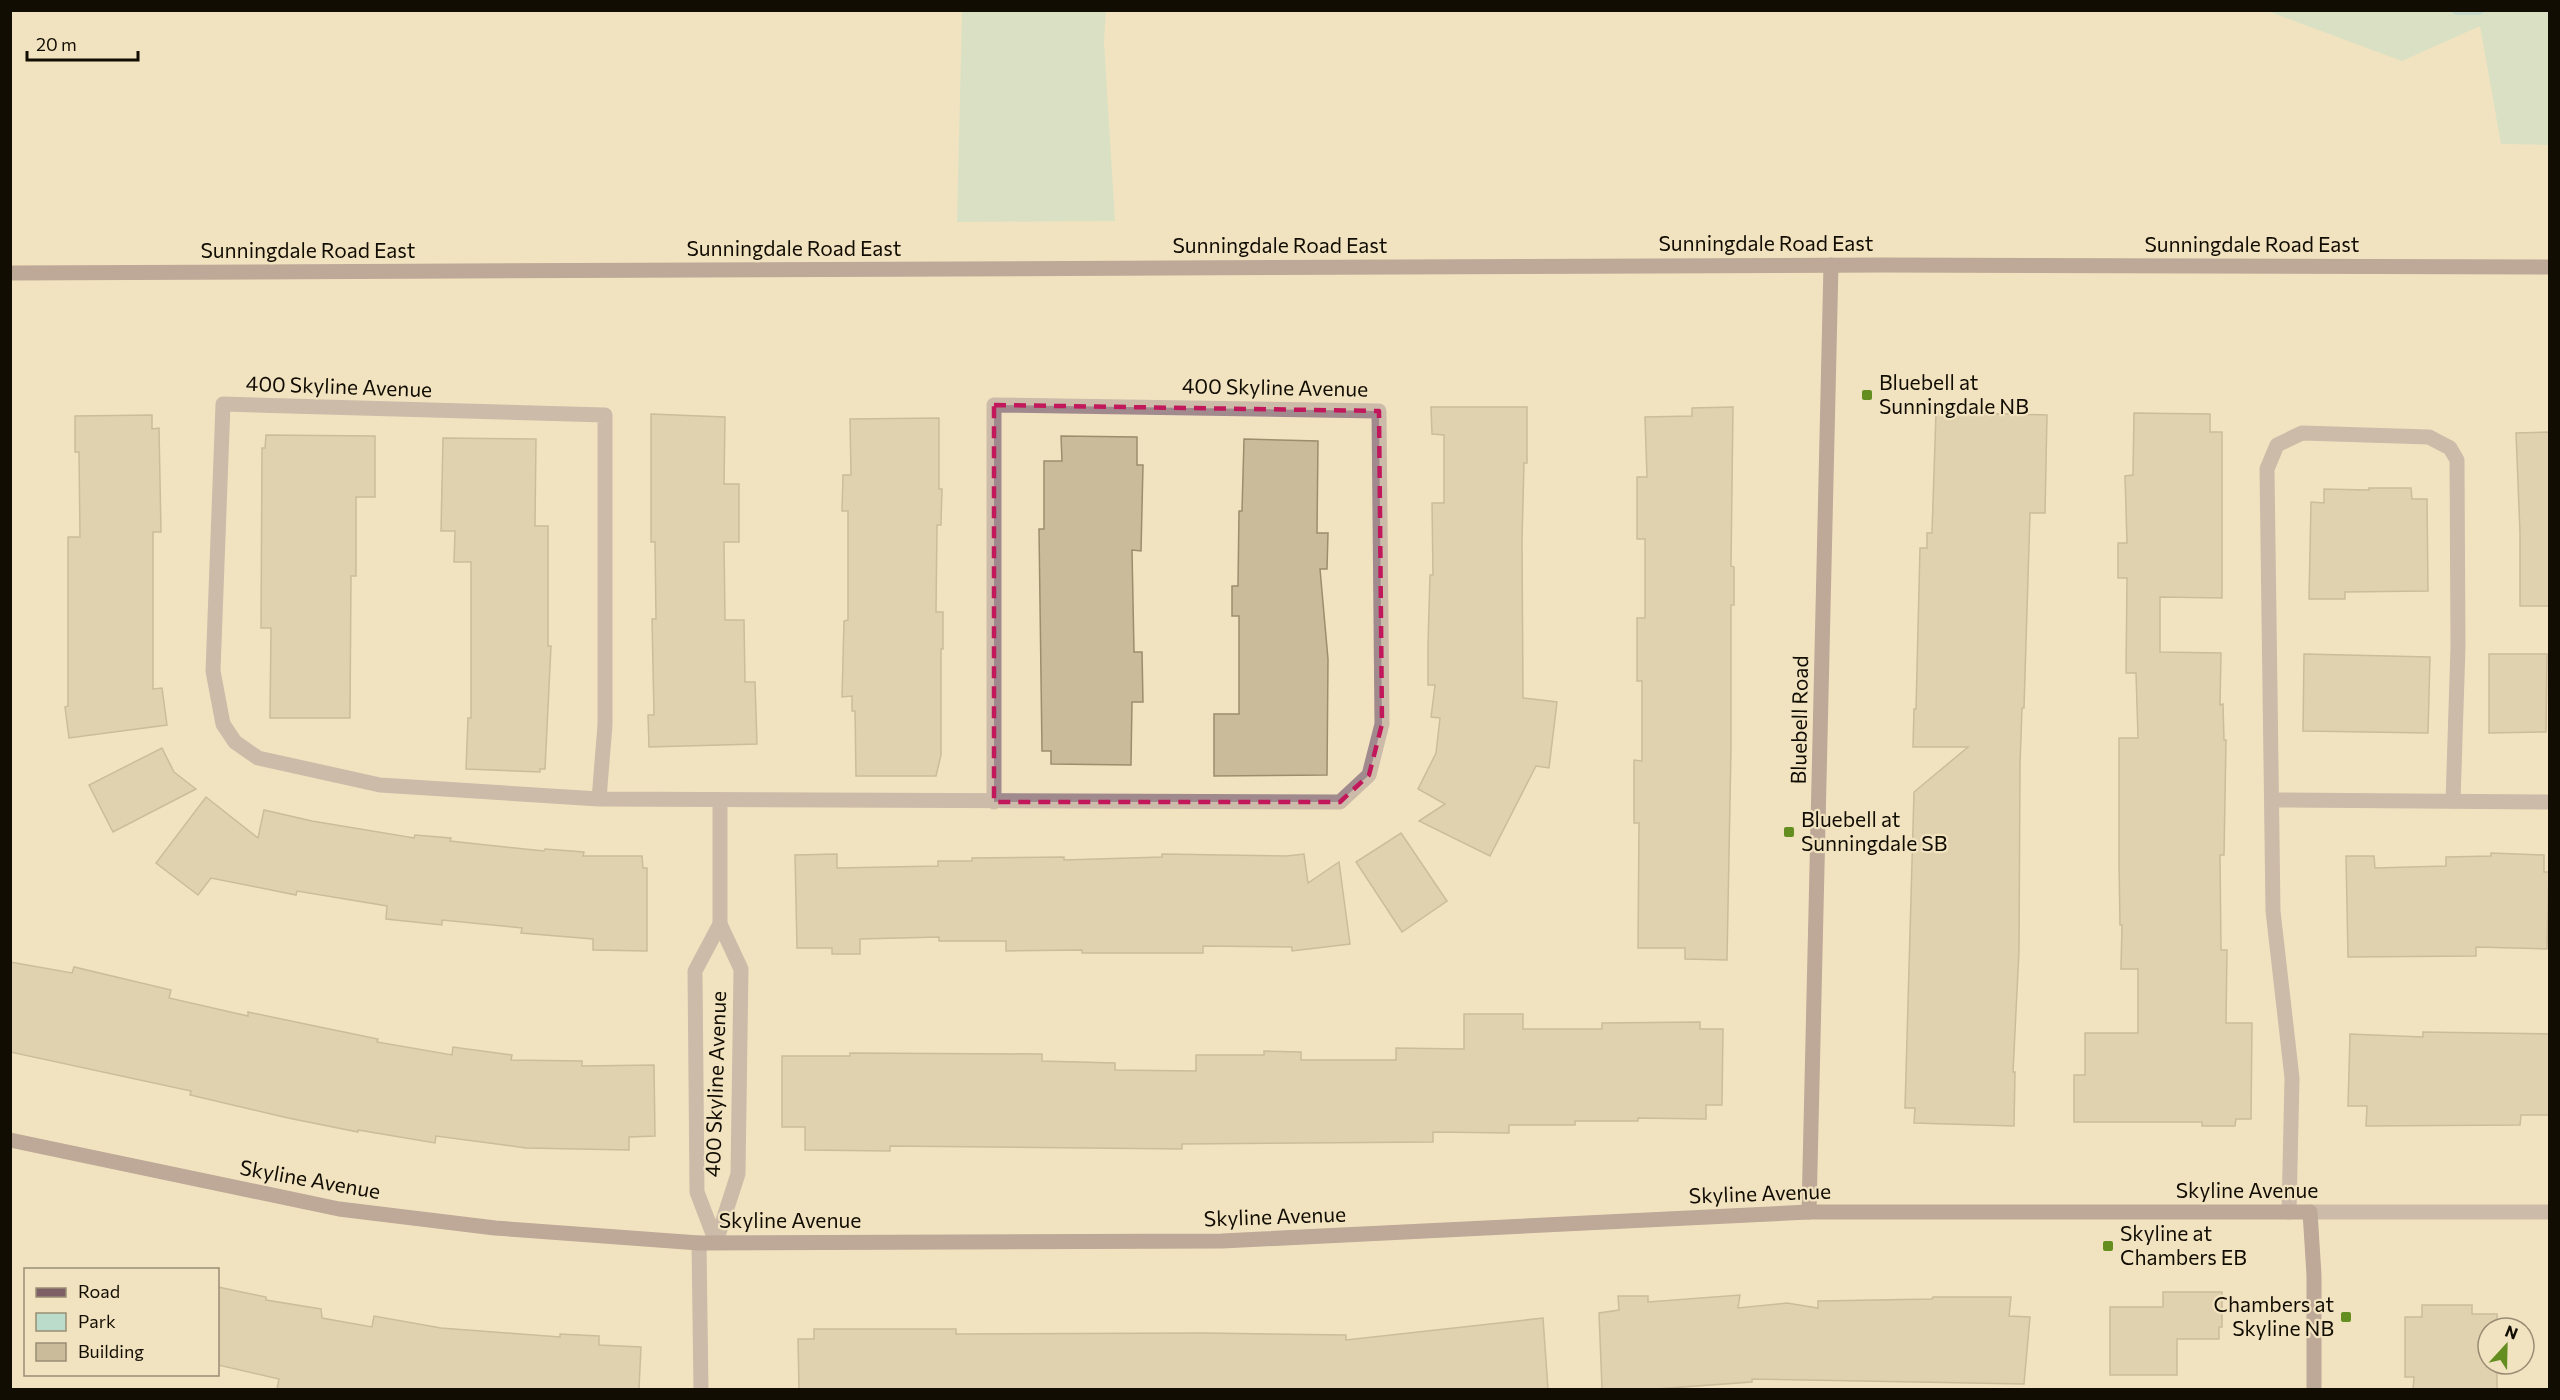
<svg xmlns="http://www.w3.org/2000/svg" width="2560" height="1400" viewBox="0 0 2560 1400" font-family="Commissioner,sans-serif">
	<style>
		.green { fill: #bbdcca }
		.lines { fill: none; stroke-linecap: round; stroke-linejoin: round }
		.stream { stroke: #8ec9d4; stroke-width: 10 }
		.building { fill: #cabc9a; stroke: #9c8e6d; stroke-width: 1.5 }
		.lane { stroke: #a08a8e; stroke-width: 15 }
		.street { stroke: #a08a8e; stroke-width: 15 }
		.secondary { stroke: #7f5f66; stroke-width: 15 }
		.marked { fill: none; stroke: #c2185b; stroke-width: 4.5; stroke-dasharray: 12 8; stroke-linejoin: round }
		.poi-dot { fill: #648f20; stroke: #f2e3c0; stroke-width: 2 }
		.labels { text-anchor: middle; stroke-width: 4.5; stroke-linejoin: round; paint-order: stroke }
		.street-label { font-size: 21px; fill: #120d03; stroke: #f2e3c0 }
		.poi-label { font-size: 21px; fill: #120d03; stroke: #f2e3c0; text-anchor: start }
	</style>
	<rect width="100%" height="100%" fill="#f2e3c0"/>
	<g class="green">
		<path d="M 962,11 L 1106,11 L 1104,42 L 1115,221 L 957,222 Z"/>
		<path d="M 2267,11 L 2549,11 L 2549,145 L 2501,144 L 2480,26 L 2402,61 Z"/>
	</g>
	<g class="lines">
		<path class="stream" d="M 2457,10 L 2479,10"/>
	</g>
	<g class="building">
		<path d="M 1431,407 L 1527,407 L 1527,463 L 1524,463 L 1522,540 L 1523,698 L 1557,702 L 1549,768 L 1536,766 L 1490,856 L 1419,821 L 1445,804 L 1418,789 L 1436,753 L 1440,718 L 1431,717 L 1435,685 L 1428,685 L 1428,645 L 1430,575 L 1433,575 L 1432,503 L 1444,503 L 1444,435 L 1432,434 Z"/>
		<path d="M 1733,407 L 1731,566 L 1734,567 L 1734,605 L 1731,605 L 1731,748 L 1727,960 L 1685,959 L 1685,948 L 1638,948 L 1639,823 L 1634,823 L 1634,760 L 1642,761 L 1642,681 L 1637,681 L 1637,618 L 1645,618 L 1645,539 L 1637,539 L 1637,477 L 1647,477 L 1645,417 L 1692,416 L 1692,408 Z"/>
		<path d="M 1936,412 L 2047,415 L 2045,513 L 2030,513 L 2024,708 L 2022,708 L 2020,765 L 2019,951 L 2013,1072 L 2015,1072 L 2014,1126 L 1914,1123 L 1915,1108 L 1905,1108 L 1914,792 L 1968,747 L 1913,747 L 1914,709 L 1916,709 L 1920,548 L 1927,548 L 1927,533 L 1932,533 Z"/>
		<path d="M 2134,413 L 2210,414 L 2210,432 L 2222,432 L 2222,598 L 2160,597 L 2160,652 L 2221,653 L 2220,705 L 2223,704 L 2224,740 L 2226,740 L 2224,855 L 2220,855 L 2221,950 L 2227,950 L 2226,1023 L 2252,1023 L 2251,1119 L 2236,1119 L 2235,1126 L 2202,1126 L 2202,1122 L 2074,1122 L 2074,1075 L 2085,1075 L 2085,1033 L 2138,1033 L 2138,969 L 2121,969 L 2122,925 L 2120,925 L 2119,864 L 2119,738 L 2138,738 L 2136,673 L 2126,673 L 2127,578 L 2118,578 L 2118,543 L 2127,543 L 2125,476 L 2133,475 Z"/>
		<path d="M 651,414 L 725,417 L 724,484 L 739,484 L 739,542 L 724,542 L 725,620 L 744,620 L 745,682 L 755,682 L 757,744 L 649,747 L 648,715 L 654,715 L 652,619 L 656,619 L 655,542 L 651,542 Z"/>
		<path d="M 152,415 L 152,429 L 159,428 L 161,532 L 153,532 L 153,689 L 162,688 L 167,725 L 69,738 L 65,707 L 68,706 L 68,537 L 80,537 L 79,452 L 75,452 L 75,416 Z"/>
		<path d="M 939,418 L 939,489 L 942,489 L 941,525 L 937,525 L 936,612 L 943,612 L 943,649 L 941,649 L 941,755 L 936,776 L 856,776 L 855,711 L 852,711 L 852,696 L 842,697 L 844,621 L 848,620 L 848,511 L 842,511 L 843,475 L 851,475 L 850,419 Z"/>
		<path d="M 2550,432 L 2550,606 L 2520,606 L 2520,533 L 2516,433 Z"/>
		<path d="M 266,435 L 375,436 L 375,497 L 356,497 L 356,576 L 351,576 L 350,718 L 270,718 L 271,628 L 261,628 L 262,448 L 265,448 Z"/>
		<path d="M 1061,436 L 1137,437 L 1137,465 L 1143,465 L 1141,551 L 1132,550 L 1134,652 L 1142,652 L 1143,702 L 1132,702 L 1131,765 L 1051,764 L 1051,751 L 1042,751 L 1039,529 L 1044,529 L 1044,461 L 1062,461 Z"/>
		<path d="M 443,438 L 536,439 L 535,526 L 548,526 L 548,646 L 551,646 L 545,769 L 540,769 L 540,772 L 466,769 L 468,718 L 471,718 L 471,562 L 454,562 L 455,531 L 441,531 Z"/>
		<path d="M 1244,439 L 1318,441 L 1317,533 L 1328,533 L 1327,569 L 1320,569 L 1328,659 L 1327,775 L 1214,776 L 1214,714 L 1239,714 L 1239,616 L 1232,616 L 1232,586 L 1238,586 L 1239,511 L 1242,511 Z"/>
		<path d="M 2369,488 L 2411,488 L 2412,499 L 2427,499 L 2428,591 L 2345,592 L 2345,599 L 2309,599 L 2311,502 L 2324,503 L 2324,489 L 2369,490 Z"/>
		<path d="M 2304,654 L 2430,657 L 2428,733 L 2303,731 Z"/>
		<path d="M 2489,654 L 2547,654 L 2546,732 L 2489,733 Z"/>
		<path d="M 162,748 L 174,772 L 196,789 L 113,832 L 89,785 Z"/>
		<path d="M 206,797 L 258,838 L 264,810 L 312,821 L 414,838 L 415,835 L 451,838 L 450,841 L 544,851 L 545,849 L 584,852 L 583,856 L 642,856 L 643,868 L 647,868 L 647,951 L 593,950 L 593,939 L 521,933 L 522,928 L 442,920 L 442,925 L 386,919 L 387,906 L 297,891 L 296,895 L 211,878 L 198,895 L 156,863 Z"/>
		<path d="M 1401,833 L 1447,901 L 1402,932 L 1356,862 Z"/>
		<path d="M 2491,853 L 2544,855 L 2544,872 L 2549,872 L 2547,949 L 2476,947 L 2476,956 L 2348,957 L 2346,856 L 2374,856 L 2375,868 L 2446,866 L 2446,857 L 2491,856 Z"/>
		<path d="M 837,854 L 837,868 L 938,866 L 938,861 L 972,861 L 972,858 L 1064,857 L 1064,860 L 1162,857 L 1162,854 L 1286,856 L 1304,854 L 1308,883 L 1339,862 L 1350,944 L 1292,951 L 1292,947 L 1203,946 L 1203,953 L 1082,953 L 1082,950 L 1006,951 L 1006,941 L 939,941 L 939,937 L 860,939 L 860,954 L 832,954 L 832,948 L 797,948 L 795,855 Z"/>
		<path d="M 10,962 L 72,973 L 74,967 L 171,990 L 169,998 L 248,1016 L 248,1012 L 315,1026 L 378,1039 L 377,1042 L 452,1055 L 453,1047 L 512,1055 L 511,1060 L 582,1061 L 582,1066 L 654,1065 L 655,1136 L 629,1137 L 629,1150 L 526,1148 L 436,1136 L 435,1143 L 358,1130 L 358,1132 L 288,1118 L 190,1095 L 191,1091 L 10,1052 Z"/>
		<path d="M 1464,1014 L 1523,1014 L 1523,1029 L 1602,1029 L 1602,1023 L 1700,1022 L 1700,1029 L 1723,1029 L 1722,1105 L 1706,1105 L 1706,1119 L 1638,1118 L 1638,1121 L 1575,1121 L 1575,1125 L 1509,1125 L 1509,1133 L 1433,1132 L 1433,1142 L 1182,1144 L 1182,1149 L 890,1146 L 890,1151 L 805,1150 L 805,1127 L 782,1127 L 782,1056 L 850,1056 L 850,1053 L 1042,1054 L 1042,1061 L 1115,1063 L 1115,1070 L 1196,1071 L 1196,1055 L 1264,1055 L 1264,1051 L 1301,1052 L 1301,1060 L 1396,1060 L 1396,1048 L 1464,1049 Z"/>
		<path d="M 2423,1032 L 2550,1034 L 2550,1115 L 2521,1115 L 2520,1125 L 2366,1126 L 2367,1106 L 2348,1106 L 2350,1034 L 2423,1037 Z"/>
		<path d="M 218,1287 L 266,1297 L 266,1300 L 321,1309 L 322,1318 L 372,1327 L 374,1316 L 441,1328 L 560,1337 L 560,1334 L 599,1336 L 599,1345 L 641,1347 L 639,1389 L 277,1389 L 279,1379 L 218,1365 Z"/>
		<path d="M 2163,1292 L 2222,1292 L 2222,1327 L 2219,1327 L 2219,1339 L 2177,1339 L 2177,1375 L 2110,1375 L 2110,1307 L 2163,1307 Z"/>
		<path d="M 1740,1295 L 1738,1308 L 1787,1303 L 1818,1308 L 1818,1301 L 1932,1299 L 1933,1297 L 2011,1297 L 2009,1316 L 2030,1317 L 2024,1384 L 1752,1379 L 1752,1382 L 1656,1389 L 1602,1389 L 1599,1313 L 1619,1310 L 1618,1296 L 1648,1296 L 1648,1302 Z"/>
		<path d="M 2422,1305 L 2472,1305 L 2472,1314 L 2497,1314 L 2497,1328 L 2488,1328 L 2488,1364 L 2497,1364 L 2497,1389 L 2413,1389 L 2414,1377 L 2405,1377 L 2405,1317 L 2422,1317 Z"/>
		<path d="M 1543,1318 L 1548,1389 L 799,1389 L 798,1339 L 814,1339 L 814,1329 L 956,1329 L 956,1334 L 1203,1333 L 1346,1335 L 1346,1340 Z"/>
	</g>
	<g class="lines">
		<g class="lane">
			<path d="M 2272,800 L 2550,802"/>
			<path d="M 2289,1212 L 2292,1078 L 2273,911 L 2267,469 L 2277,445 L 2302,433 L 2429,437 L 2450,448 L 2457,460 L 2458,647 L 2453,801"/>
		</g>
		<g class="street">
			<path d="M 599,799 L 605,725 L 605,415 L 223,404 L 213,671 L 223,724 L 235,742 L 258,758 L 380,785 L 599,799 L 1340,802 L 1369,775 L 1382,724 L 1379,411 L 994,405 L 994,802"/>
			<path d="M 2310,1212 L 2550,1212"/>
			<path d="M 716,1242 L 738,1174 L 741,969 L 720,924 L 720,800"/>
			<path d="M 716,1242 L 697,1192 L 695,971 L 720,924"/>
			<path d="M 699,1243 L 701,1390"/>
		</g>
		<g class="secondary">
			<path d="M 10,273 L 1883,265 L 2550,267"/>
			<path d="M 10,1140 L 339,1209 L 495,1228 L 699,1243 L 1222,1241 L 1809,1212 L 2310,1212 L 2314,1275 L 2314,1390"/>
			<path d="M 1809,1212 L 1831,265"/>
		</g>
	</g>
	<path d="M0 0H2560V1400H0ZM 994,405 L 1379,411 L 1382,724 L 1369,775 L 1340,802 L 994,802 Z" fill="#f2e3c0" fill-opacity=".55" fill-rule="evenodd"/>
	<path class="marked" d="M 994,405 L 1379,411 L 1382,724 L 1369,775 L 1340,802 L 994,802 Z"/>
	<g class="poi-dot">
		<rect x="1861" y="389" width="12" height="12" rx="3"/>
		<rect x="1783" y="826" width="12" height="12" rx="3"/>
		<rect x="2102" y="1240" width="12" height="12" rx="3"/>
		<rect x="2340" y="1311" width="12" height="12" rx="3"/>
	</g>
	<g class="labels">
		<g class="street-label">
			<text x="1766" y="251">Sunningdale Road East</text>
			<text x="2252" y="252">Sunningdale Road East</text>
			<text x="1280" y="253">Sunningdale Road East</text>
			<text x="794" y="256">Sunningdale Road East</text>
			<text x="308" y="258">Sunningdale Road East</text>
			<text transform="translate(339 387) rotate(2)" y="7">400 Skyline Avenue</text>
			<text transform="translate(1275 388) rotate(1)" y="7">400 Skyline Avenue</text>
			<text transform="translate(1800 720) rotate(-89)" y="7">Bluebell Road</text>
			<text transform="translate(716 1084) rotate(-88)" y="7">400 Skyline Avenue</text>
			<text transform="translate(310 1180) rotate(10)" y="7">Skyline Avenue</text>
			<text x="2247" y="1198">Skyline Avenue</text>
			<text transform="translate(1760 1194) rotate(-2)" y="7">Skyline Avenue</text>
			<text transform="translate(1275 1217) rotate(-2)" y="7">Skyline Avenue</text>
			<text x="790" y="1228">Skyline Avenue</text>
		</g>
		<g class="poi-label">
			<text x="1879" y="390">Bluebell at<tspan x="1879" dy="24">Sunningdale NB</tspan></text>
			<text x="1801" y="827">Bluebell at<tspan x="1801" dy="24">Sunningdale SB</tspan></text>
			<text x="2120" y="1241">Skyline at<tspan x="2120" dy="24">Chambers EB</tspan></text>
			<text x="2334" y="1312" text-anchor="end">Chambers at<tspan x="2334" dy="24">Skyline NB</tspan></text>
		</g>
	</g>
	<rect width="2560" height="1400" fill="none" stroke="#120d03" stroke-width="24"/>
	<rect x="24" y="1268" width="195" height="108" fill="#f2e3c0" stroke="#988d74" stroke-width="1.5"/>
	<rect x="36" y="1288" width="30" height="9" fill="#7f5f66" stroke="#988d74" stroke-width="1.5"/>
	<text x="78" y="1298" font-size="18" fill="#120d03">Road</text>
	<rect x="36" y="1313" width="30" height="18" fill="#bbdcca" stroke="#988d74" stroke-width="1.5"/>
	<text x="78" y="1328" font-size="18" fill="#120d03">Park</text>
	<rect x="36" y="1343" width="30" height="18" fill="#cabc9a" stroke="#988d74" stroke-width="1.5"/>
	<text x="78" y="1358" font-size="18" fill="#120d03">Building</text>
	<g transform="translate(2506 1346) rotate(22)"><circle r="28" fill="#f2e3c0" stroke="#988d74" stroke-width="1.5"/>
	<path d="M0-4.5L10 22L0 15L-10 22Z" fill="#648f20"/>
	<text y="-9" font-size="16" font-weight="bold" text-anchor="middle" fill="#120d03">N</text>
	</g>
	<path d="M27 51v9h111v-9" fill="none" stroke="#120d03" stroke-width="3"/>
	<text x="36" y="51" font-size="18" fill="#120d03" stroke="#f2e3c0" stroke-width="4.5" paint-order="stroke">20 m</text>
</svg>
